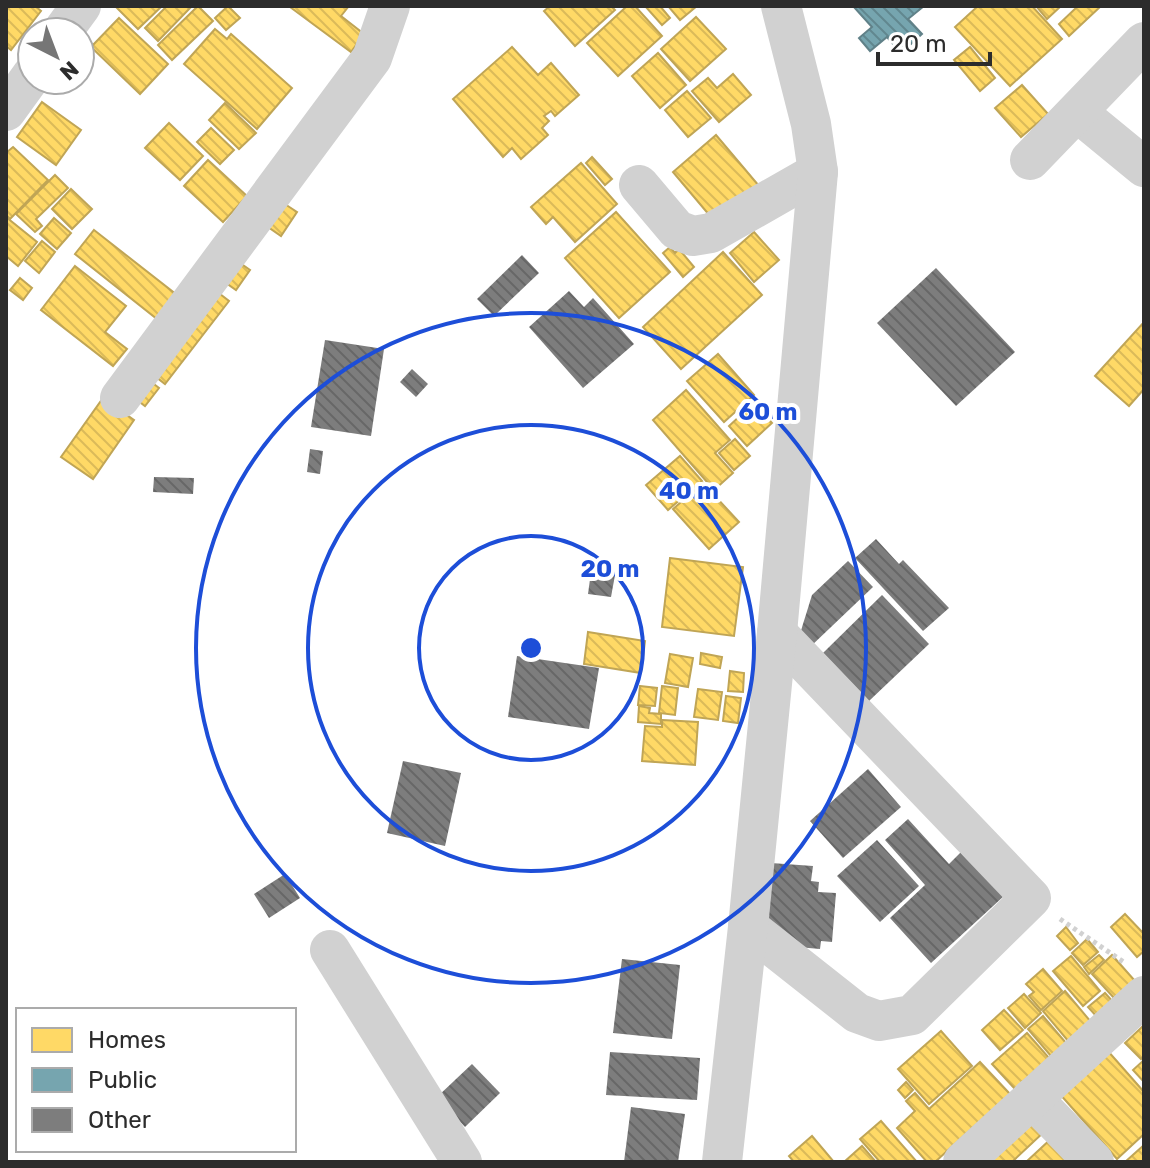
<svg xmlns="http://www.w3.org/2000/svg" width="1150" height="1168" viewBox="0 0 1150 1168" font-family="Rubik,sans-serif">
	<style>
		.homes { fill: url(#homes-back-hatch); stroke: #c0a555; stroke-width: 2 }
		.public { fill: url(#public-back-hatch); stroke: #608188; stroke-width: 2 }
		.building { fill: url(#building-back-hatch) }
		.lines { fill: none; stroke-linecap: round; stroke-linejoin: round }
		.path { stroke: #d1d1d1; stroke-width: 5; stroke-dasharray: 4 4; stroke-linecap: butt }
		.street { stroke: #d1d1d1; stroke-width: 40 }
		.ring { fill: none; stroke: #1d4ed8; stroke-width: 4 }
		.centre { fill: #1d4ed8; stroke: #fff; stroke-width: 4 }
		.ring-label { font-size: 24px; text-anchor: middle; font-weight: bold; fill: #1d4ed8; stroke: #fff; stroke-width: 8; stroke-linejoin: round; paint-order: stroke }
	</style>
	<defs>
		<pattern id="homes-back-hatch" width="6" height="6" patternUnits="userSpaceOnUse" patternTransform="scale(2)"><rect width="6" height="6" fill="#ffd966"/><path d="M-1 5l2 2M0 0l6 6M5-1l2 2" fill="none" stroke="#dbba59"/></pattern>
		<pattern id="public-back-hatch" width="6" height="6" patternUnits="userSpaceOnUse" patternTransform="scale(2)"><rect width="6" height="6" fill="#76a5af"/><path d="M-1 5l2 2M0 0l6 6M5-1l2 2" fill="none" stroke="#61878f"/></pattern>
		<pattern id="building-back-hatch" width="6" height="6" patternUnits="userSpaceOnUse" patternTransform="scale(2)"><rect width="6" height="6" fill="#7d7d7d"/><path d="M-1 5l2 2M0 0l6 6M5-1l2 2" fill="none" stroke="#676767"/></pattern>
	</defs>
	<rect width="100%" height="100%" fill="#fff"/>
	<g class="homes">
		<path d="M 9,6 L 35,6 L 41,11 L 11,50 L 6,46 L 6,10 Z"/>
		<path d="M 115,6 L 162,6 L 138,29 Z"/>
		<path d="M 167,6 L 192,6 L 158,41 L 145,28 Z"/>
		<path d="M 198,6 L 213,21 L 172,60 L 158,45 Z"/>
		<path d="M 228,6 L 240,18 L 226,30 L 215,18 Z"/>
		<path d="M 349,6 L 341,16 L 364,34 L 351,52 L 290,7 Z"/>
		<path d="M 550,6 L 611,6 L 615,10 L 575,46 L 544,11 Z"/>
		<path d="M 627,6 L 635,6 L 662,36 L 618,76 L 587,43 Z"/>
		<path d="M 645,6 L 660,6 L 670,18 L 662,25 Z"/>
		<path d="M 668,6 L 697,6 L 680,20 Z"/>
		<path d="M 978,6 L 1032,6 L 1062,39 L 1010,86 L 955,27 Z"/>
		<path d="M 1036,6 L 1061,6 L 1047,19 Z"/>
		<path d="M 1078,6 L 1101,6 L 1069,36 L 1059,24 Z"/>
		<path d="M 696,17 L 726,49 L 690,81 L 661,49 Z"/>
		<path d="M 119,18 L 168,64 L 140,94 L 91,47 Z"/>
		<path d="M 215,29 L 227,39 L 231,34 L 292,88 L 257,129 L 184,64 Z"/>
		<path d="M 512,47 L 538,75 L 551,63 L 579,95 L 555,116 L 551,111 L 544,116 L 549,121 L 542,128 L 548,135 L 521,159 L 512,148 L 503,157 L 453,99 Z"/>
		<path d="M 970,47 L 995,78 L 980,91 L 954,60 Z"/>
		<path d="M 658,53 L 686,85 L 660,108 L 632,76 Z"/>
		<path d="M 733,74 L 751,95 L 719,122 L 692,91 L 708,78 L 717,88 Z"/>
		<path d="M 1022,85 L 1048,114 L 1021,137 L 995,108 Z"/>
		<path d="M 687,91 L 711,118 L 688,137 L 665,110 Z"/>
		<path d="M 42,102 L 81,130 L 56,165 L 17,137 Z"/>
		<path d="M 225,103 L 256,133 L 239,149 L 209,120 Z"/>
		<path d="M 169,123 L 203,156 L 180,180 L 145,148 Z"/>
		<path d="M 211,128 L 234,150 L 220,164 L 197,142 Z"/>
		<path d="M 716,135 L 759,186 L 716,223 L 673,172 Z"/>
		<path d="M 13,147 L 48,180 L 10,219 L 6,215 L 6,153 Z"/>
		<path d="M 592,157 L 612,179 L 605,185 L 586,163 Z"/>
		<path d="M 208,160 L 247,196 L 223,222 L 184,186 Z"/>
		<path d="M 581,163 L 617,204 L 575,242 L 553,217 L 546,224 L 531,207 Z"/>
		<path d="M 55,175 L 68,188 L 36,219 L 42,226 L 35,232 L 16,214 Z"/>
		<path d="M 71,189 L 92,209 L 72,229 L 52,209 Z"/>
		<path d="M 274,197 L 297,212 L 281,236 L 258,220 Z"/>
		<path d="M 616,212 L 670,272 L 619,318 L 565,258 Z"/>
		<path d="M 6,217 L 37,242 L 18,266 L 6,256 Z"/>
		<path d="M 54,218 L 71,233 L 57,249 L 40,234 Z"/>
		<path d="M 94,230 L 177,295 L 157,319 L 75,254 Z"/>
		<path d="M 754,232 L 779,260 L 754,282 L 730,253 Z"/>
		<path d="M 42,241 L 55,252 L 39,273 L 25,261 Z"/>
		<path d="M 670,247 L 675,253 L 679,249 L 694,267 L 683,277 L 663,253 Z"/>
		<path d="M 723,252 L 762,295 L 681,369 L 643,327 Z"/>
		<path d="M 233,258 L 250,270 L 236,290 L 219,278 Z"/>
		<path d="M 75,266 L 126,306 L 105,332 L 127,349 L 113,366 L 41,310 Z"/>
		<path d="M 20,278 L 32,288 L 23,300 L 10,290 Z"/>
		<path d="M 211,287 L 229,301 L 165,384 L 147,370 Z"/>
		<path d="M 1144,322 L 1144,389 L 1129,406 L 1095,376 Z"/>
		<path d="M 718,354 L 754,395 L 724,422 L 687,381 Z"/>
		<path d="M 142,375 L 159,388 L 145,406 L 128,393 Z"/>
		<path d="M 686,390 L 730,440 L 715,453 L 733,473 L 714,490 L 653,420 Z"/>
		<path d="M 103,398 L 134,420 L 93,479 L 61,457 Z"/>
		<path d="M 754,403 L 772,423 L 747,446 L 729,426 Z"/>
		<path d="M 735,439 L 750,456 L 734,470 L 719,453 Z"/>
		<path d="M 680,456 L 702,481 L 668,510 L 646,485 Z"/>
		<path d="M 703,483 L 739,522 L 709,549 L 673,509 Z"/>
		<path d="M 670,558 L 743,567 L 734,636 L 662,627 Z"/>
		<path d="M 588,632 L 645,641 L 641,673 L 584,664 Z"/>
		<path d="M 701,653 L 722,657 L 720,668 L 700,664 Z"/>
		<path d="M 670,654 L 693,658 L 688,687 L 665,683 Z"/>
		<path d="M 730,671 L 744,673 L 743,692 L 728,691 Z"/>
		<path d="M 640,686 L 657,688 L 655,706 L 638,705 Z"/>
		<path d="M 662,686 L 678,688 L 675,715 L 659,713 Z"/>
		<path d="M 698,689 L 722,692 L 718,720 L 694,717 Z"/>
		<path d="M 726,696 L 741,698 L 738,723 L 723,721 Z"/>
		<path d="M 639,706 L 650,708 L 649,713 L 661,714 L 661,724 L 638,722 Z"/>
		<path d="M 662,720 L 698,722 L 695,765 L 642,761 L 645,726 L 662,727 Z"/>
		<path d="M 1125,914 L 1144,934 L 1144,951 L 1137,957 L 1111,927 Z"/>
		<path d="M 1066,927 L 1078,943 L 1070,950 L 1057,936 Z"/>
		<path d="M 1087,939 L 1098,952 L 1083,965 L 1072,953 Z"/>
		<path d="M 1099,955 L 1104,960 L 1089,974 L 1084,967 Z"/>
		<path d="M 1112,955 L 1135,981 L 1115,999 L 1092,974 Z"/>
		<path d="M 1071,956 L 1100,991 L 1083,1006 L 1053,971 Z"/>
		<path d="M 1043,969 L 1062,991 L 1041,1010 L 1029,996 L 1034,992 L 1026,984 Z"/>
		<path d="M 1065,991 L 1091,1022 L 1069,1042 L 1043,1011 Z"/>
		<path d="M 1105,993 L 1114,1003 L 1098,1018 L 1088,1007 Z"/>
		<path d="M 1024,994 L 1041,1013 L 1025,1028 L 1008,1008 Z"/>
		<path d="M 1004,1010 L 1023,1030 L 1000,1050 L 982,1030 Z"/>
		<path d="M 1043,1016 L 1066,1043 L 1051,1056 L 1028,1029 Z"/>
		<path d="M 1144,1025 L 1144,1056 L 1141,1059 L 1125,1043 Z"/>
		<path d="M 941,1031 L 972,1066 L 929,1104 L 898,1069 Z"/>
		<path d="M 1027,1033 L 1049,1058 L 1015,1089 L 992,1064 Z"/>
		<path d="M 1107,1050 L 1144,1092 L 1144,1134 L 1117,1159 L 1059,1093 Z"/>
		<path d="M 1144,1060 L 1144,1082 L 1133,1070 Z"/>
		<path d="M 980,1062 L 1010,1094 L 935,1162 L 927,1162 L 897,1128 L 915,1111 L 906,1101 L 915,1093 L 929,1109 Z"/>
		<path d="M 906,1082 L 913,1090 L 905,1098 L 898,1090 Z"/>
		<path d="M 1030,1115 L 1045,1131 L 1012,1162 L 980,1162 Z"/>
		<path d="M 881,1121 L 917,1162 L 880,1162 L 860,1139 Z"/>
		<path d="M 812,1136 L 834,1162 L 794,1162 L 789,1156 Z"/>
		<path d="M 1053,1137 L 1076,1162 L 1026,1162 Z"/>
		<path d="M 1144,1145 L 1144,1162 L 1125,1162 Z"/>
		<path d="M 862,1146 L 876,1162 L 844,1162 Z"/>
	</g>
	<path class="public" d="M 853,6 L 924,6 L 908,19 L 922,34 L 901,53 L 887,37 L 870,51 L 859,38 L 872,27 Z"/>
	<g class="building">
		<path d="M 522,255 L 539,273 L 494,316 L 477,299 Z"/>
		<path d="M 936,268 L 1015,352 L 956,406 L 877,323 Z"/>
		<path d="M 569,291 L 584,307 L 593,298 L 634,344 L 583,388 L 529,327 Z"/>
		<path d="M 325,340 L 384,349 L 371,436 L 311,427 Z"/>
		<path d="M 412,369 L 428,384 L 416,397 L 400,382 Z"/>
		<path d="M 310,449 L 323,451 L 320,474 L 307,472 Z"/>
		<path d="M 154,477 L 194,478 L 193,494 L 153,492 Z"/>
		<path d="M 876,539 L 899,564 L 903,560 L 949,608 L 923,631 L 855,558 Z"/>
		<path d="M 848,561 L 873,587 L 809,648 L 799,637 L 812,595 Z"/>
		<path d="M 591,572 L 615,575 L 611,597 L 588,594 Z"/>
		<path d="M 882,595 L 929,644 L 869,701 L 823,653 Z"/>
		<path d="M 517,656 L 599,668 L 589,729 L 508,717 Z"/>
		<path d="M 403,761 L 461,773 L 445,846 L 387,833 Z"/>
		<path d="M 868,769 L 901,807 L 843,858 L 810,821 Z"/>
		<path d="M 908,819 L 949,864 L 963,850 L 1004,896 L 931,963 L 890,918 L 925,885 L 885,840 Z"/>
		<path d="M 877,840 L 919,886 L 880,922 L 837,876 Z"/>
		<path d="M 771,863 L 813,866 L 811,881 L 819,882 L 818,892 L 836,893 L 832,942 L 821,941 L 820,949 L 775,945 L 765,939 Z"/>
		<path d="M 285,874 L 300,898 L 269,918 L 254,894 Z"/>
		<path d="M 622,959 L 680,965 L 672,1039 L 613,1033 Z"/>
		<path d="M 610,1052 L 700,1058 L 697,1100 L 606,1095 Z"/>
		<path d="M 472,1064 L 500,1093 L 465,1127 L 437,1097 Z"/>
		<path d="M 631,1107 L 685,1114 L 678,1162 L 624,1162 Z"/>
	</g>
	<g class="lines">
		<path class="path" d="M 1060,919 L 1125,963"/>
		<g class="street">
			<path d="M 62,32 L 81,6"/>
			<path d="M 6,111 L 32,75"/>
			<path d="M 1077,112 L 1144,167"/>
			<path d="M 1030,160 L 1144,42"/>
			<path d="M 639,185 L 677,230 L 693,236 L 711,233 L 818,172"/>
			<path d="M 120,398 L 372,58 L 390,6"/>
			<path d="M 748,927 L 857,1013 L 879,1021 L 912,1015 L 1031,898 L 777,633"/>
			<path d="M 330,950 L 462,1162"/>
			<path d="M 1032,1098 L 1094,1162"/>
			<path d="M 722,1162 L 748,927 L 777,633 L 818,172 L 811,124 L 781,6"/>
			<path d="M 963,1162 L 1144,996"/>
		</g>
	</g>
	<g class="ring">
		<circle cx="531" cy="648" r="112"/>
		<circle cx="531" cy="648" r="223"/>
		<circle cx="531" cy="648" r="335"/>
	</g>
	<circle cx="531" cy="648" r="12" class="centre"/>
	<g class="ring-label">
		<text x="768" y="420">60 m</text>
		<text x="689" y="499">40 m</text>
		<text x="610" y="577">20 m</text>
	</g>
	<rect width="1150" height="1168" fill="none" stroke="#2c2c2c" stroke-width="16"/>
	<rect x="16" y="1008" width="280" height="144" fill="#ffffff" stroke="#ababab" stroke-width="2"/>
	<rect x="32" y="1028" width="40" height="24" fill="#ffd966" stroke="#ababab" stroke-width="2"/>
	<text x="88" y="1048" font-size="24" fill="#2c2c2c">Homes</text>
	<rect x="32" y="1068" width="40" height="24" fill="#76a5af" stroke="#ababab" stroke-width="2"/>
	<text x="88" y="1088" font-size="24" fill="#2c2c2c">Public</text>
	<rect x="32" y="1108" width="40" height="24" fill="#7d7d7d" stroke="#ababab" stroke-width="2"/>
	<text x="88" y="1128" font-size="24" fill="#2c2c2c">Other</text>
	<g transform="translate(56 56) rotate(138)"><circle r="38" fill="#ffffff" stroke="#ababab" stroke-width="2"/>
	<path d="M0-6L14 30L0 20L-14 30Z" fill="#767676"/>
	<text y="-12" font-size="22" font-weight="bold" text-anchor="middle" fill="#2c2c2c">N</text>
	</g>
	<path d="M878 52v12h112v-12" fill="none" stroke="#2c2c2c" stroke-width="4"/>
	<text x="890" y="52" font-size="24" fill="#2c2c2c" stroke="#ffffff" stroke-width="6" paint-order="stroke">20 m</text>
</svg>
